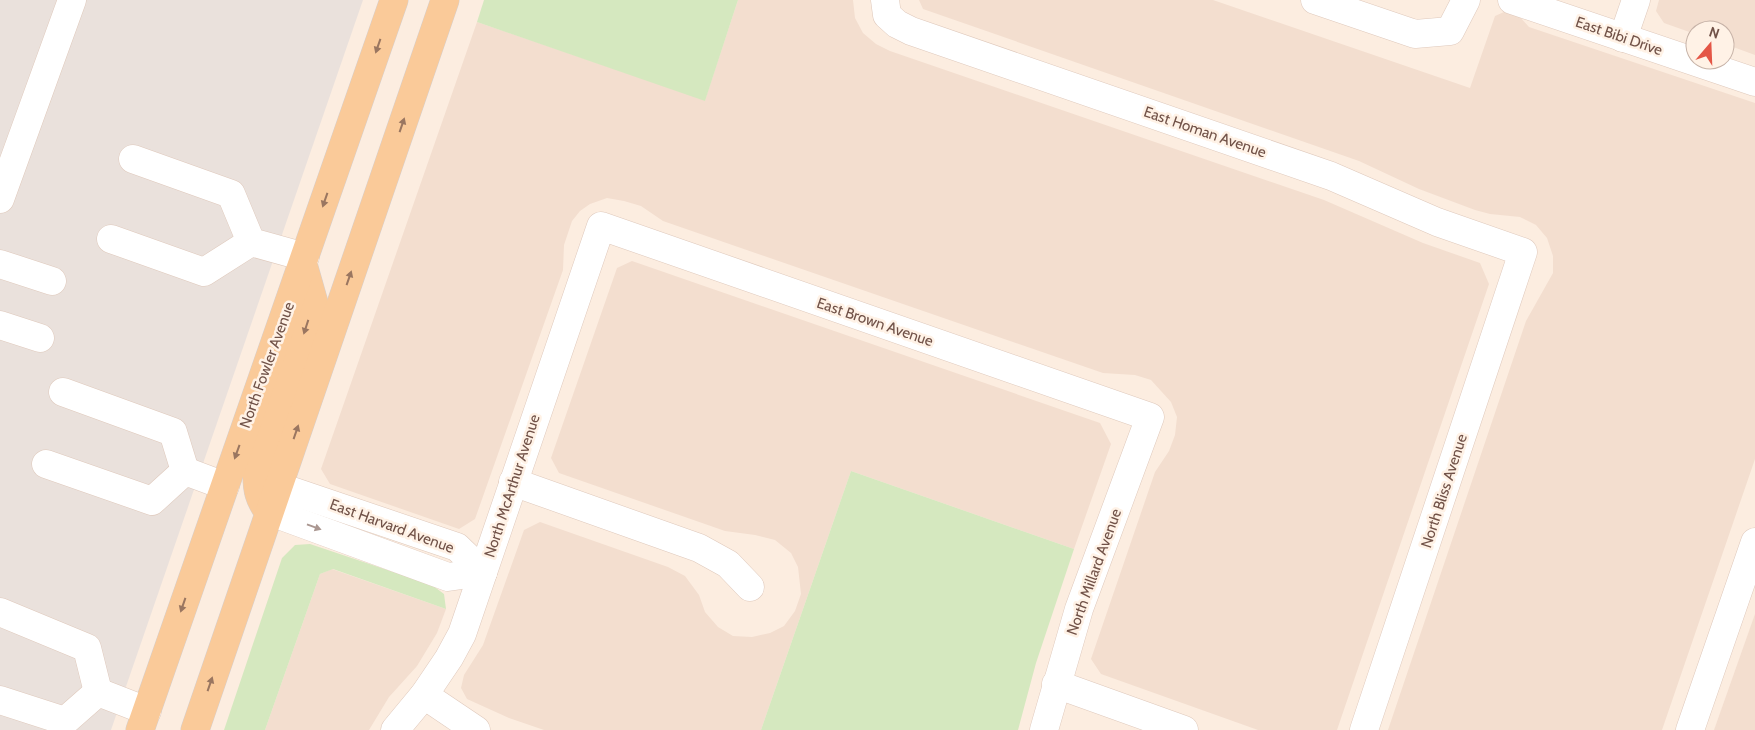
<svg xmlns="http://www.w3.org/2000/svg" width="1755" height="730" viewBox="0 0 1755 730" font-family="Cabin,sans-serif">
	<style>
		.residential { fill: #f3decf }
		.industrial { fill: #eae1dc }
		.green { fill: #d5e8bf }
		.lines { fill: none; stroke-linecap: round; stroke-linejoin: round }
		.minor-casing { stroke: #dfc9bc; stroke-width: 29 }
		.major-casing { stroke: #d7cfcc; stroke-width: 29 }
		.minor { stroke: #fff; stroke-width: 28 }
		.major { stroke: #faca99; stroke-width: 28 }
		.oneway { fill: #9a7660 }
		.oneway2 { fill: #aa9791 }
		.labels { text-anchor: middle; stroke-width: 5; stroke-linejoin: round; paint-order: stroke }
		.street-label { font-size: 15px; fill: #715248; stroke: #fff2e6 }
	</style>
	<rect width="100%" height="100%" fill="#fcede0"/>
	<g class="residential">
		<path d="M 738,0 L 853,0 L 855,18 L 863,33 L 876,44 L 890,51 L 1324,200 L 1423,243 L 1480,263 L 1489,284 L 1337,730 L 1258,730 L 1101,674 L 1091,659 L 1155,472 L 1169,451 L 1175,435 L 1177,417 L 1171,402 L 1151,380 L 1135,375 L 1103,373 L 663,221 L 641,206 L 624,201 L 607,198 L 590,204 L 580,211 L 572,221 L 564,245 L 563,270 L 475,519 L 459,529 L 330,484 L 321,469 L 477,22 L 705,100 Z"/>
		<path d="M 919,0 L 1213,0 L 1470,88 L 1495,16 L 1504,12 L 1519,16 L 1529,27 L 1755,103 L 1755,459 L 1662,730 L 1388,730 L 1526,321 L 1553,273 L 1553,256 L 1547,238 L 1536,225 L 1520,217 L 1490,214 L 1475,210 L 1419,189 L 1359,161 L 923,9 Z"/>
		<path d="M 1659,0 L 1755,0 L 1755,55 L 1725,44 L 1725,30 L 1695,30 L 1695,34 L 1664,23 L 1656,11 Z"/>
		<path d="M 632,261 L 1100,423 L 1111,444 L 1074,549 L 851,471 L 761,730 L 544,730 L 509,718 L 467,699 L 461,688 L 464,675 L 483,645 L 524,530 L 540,522 L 668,567 L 685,576 L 699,595 L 705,612 L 718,627 L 733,636 L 752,637 L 770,633 L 784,626 L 795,611 L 801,594 L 798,567 L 791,553 L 775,540 L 755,535 L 725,531 L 559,473 L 551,458 L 617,268 Z"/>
		<path d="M 332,569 L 446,609 L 437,633 L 417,666 L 389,697 L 369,730 L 265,730 L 320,574 Z"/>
		<path d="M 1755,614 L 1755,730 L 1714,730 Z"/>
	</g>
	<path class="industrial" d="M 0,0 L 363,0 L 111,730 L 0,730 Z"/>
	<g class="green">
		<path d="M 484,0 L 738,0 L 705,101 L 477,22 Z"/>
		<path d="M 851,471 L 1074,549 L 1036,663 L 1018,730 L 761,730 Z"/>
		<path d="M 310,544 L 432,585 L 444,594 L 446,609 L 333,569 L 320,574 L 265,730 L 224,730 L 282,558 L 295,545 Z"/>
	</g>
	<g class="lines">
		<defs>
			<g id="minor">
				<path d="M 885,0 L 887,15 L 897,24 L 911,31 L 1331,176 L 1437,222 L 1523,252 L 1364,730"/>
				<path d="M 1315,0 L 1415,34 L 1450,31 L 1466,0"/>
				<path d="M 1512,0 L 1755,82"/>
				<path d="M 1623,38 L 1636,0"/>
				<path d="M 133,159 L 231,194 L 251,242 L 305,257"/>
				<path d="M 0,199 L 72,0"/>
				<path d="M 111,239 L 204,272 L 251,242"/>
				<path d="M 0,264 L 52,281"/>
				<path d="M 0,325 L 40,338"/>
				<path d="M 63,392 L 173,432 L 185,471"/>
				<path d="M 46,464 L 152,501 L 185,471 L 225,486"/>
				<path d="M 513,482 L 699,548 L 728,564 L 750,587"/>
				<path d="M 277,486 L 457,547 L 483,572"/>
				<path d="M 268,511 L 448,577 L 483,572"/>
				<path d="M 0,612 L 87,648 L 98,692"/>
				<path d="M 1056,684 L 1184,730"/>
				<path d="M 424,695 L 476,730"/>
				<path d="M 0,700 L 65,721 L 98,692 L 147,711"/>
				<path d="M 395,730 L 424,695 L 449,658 L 462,634 L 601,226 L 1150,417 L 1079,609 L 1044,730"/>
				<path d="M 1690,730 L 1755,542"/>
			</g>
			<g id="major">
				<path d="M 268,511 C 259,499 257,490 257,476 L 314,303 L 303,264"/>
				<path d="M 140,730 L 394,0"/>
				<path d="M 195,730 L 445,0"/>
			</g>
		</defs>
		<use href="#minor" class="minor-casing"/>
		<use href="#major" class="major-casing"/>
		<use href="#minor" class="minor"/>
		<use href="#major" class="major"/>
	</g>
	<defs><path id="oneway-solid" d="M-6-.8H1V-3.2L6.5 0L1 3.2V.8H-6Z" transform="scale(1.25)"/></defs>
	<g class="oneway">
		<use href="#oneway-solid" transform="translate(378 46) rotate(109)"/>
		<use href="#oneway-solid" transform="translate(402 125) rotate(-71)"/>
		<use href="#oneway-solid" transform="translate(325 200) rotate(109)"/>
		<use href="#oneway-solid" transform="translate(349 278) rotate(-71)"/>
		<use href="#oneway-solid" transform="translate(306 327) rotate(108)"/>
		<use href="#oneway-solid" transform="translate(296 432) rotate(-71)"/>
		<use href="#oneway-solid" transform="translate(237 452) rotate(110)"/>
		<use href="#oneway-solid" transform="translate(183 605) rotate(109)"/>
		<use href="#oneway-solid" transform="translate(210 684) rotate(-71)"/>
	</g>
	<use class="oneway2" href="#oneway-solid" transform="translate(314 527) rotate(20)"/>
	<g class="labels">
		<g class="street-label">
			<text transform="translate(1619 36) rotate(19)" y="5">East Bibi Drive</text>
			<text transform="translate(1205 132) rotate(19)" y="5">East Homan Avenue</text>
			<text transform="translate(875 322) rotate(19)" y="5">East Brown Avenue</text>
			<text transform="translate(267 365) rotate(-70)" y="5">North Fowler Avenue</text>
			<text transform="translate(512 486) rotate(-72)" y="5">North McArthur Avenue</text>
			<text transform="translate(1444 491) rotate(-72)" y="5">North Bliss Avenue</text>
			<text transform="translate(392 526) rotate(20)" y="5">East Harvard Avenue</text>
			<text transform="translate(1094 572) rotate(-70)" y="5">North Millard Avenue</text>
		</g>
	</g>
	<g transform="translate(1710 45) rotate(19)"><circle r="24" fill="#fff2e6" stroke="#c6b2a7"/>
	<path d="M0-4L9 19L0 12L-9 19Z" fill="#e45646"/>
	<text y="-8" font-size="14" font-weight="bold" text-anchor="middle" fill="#715248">N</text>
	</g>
</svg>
